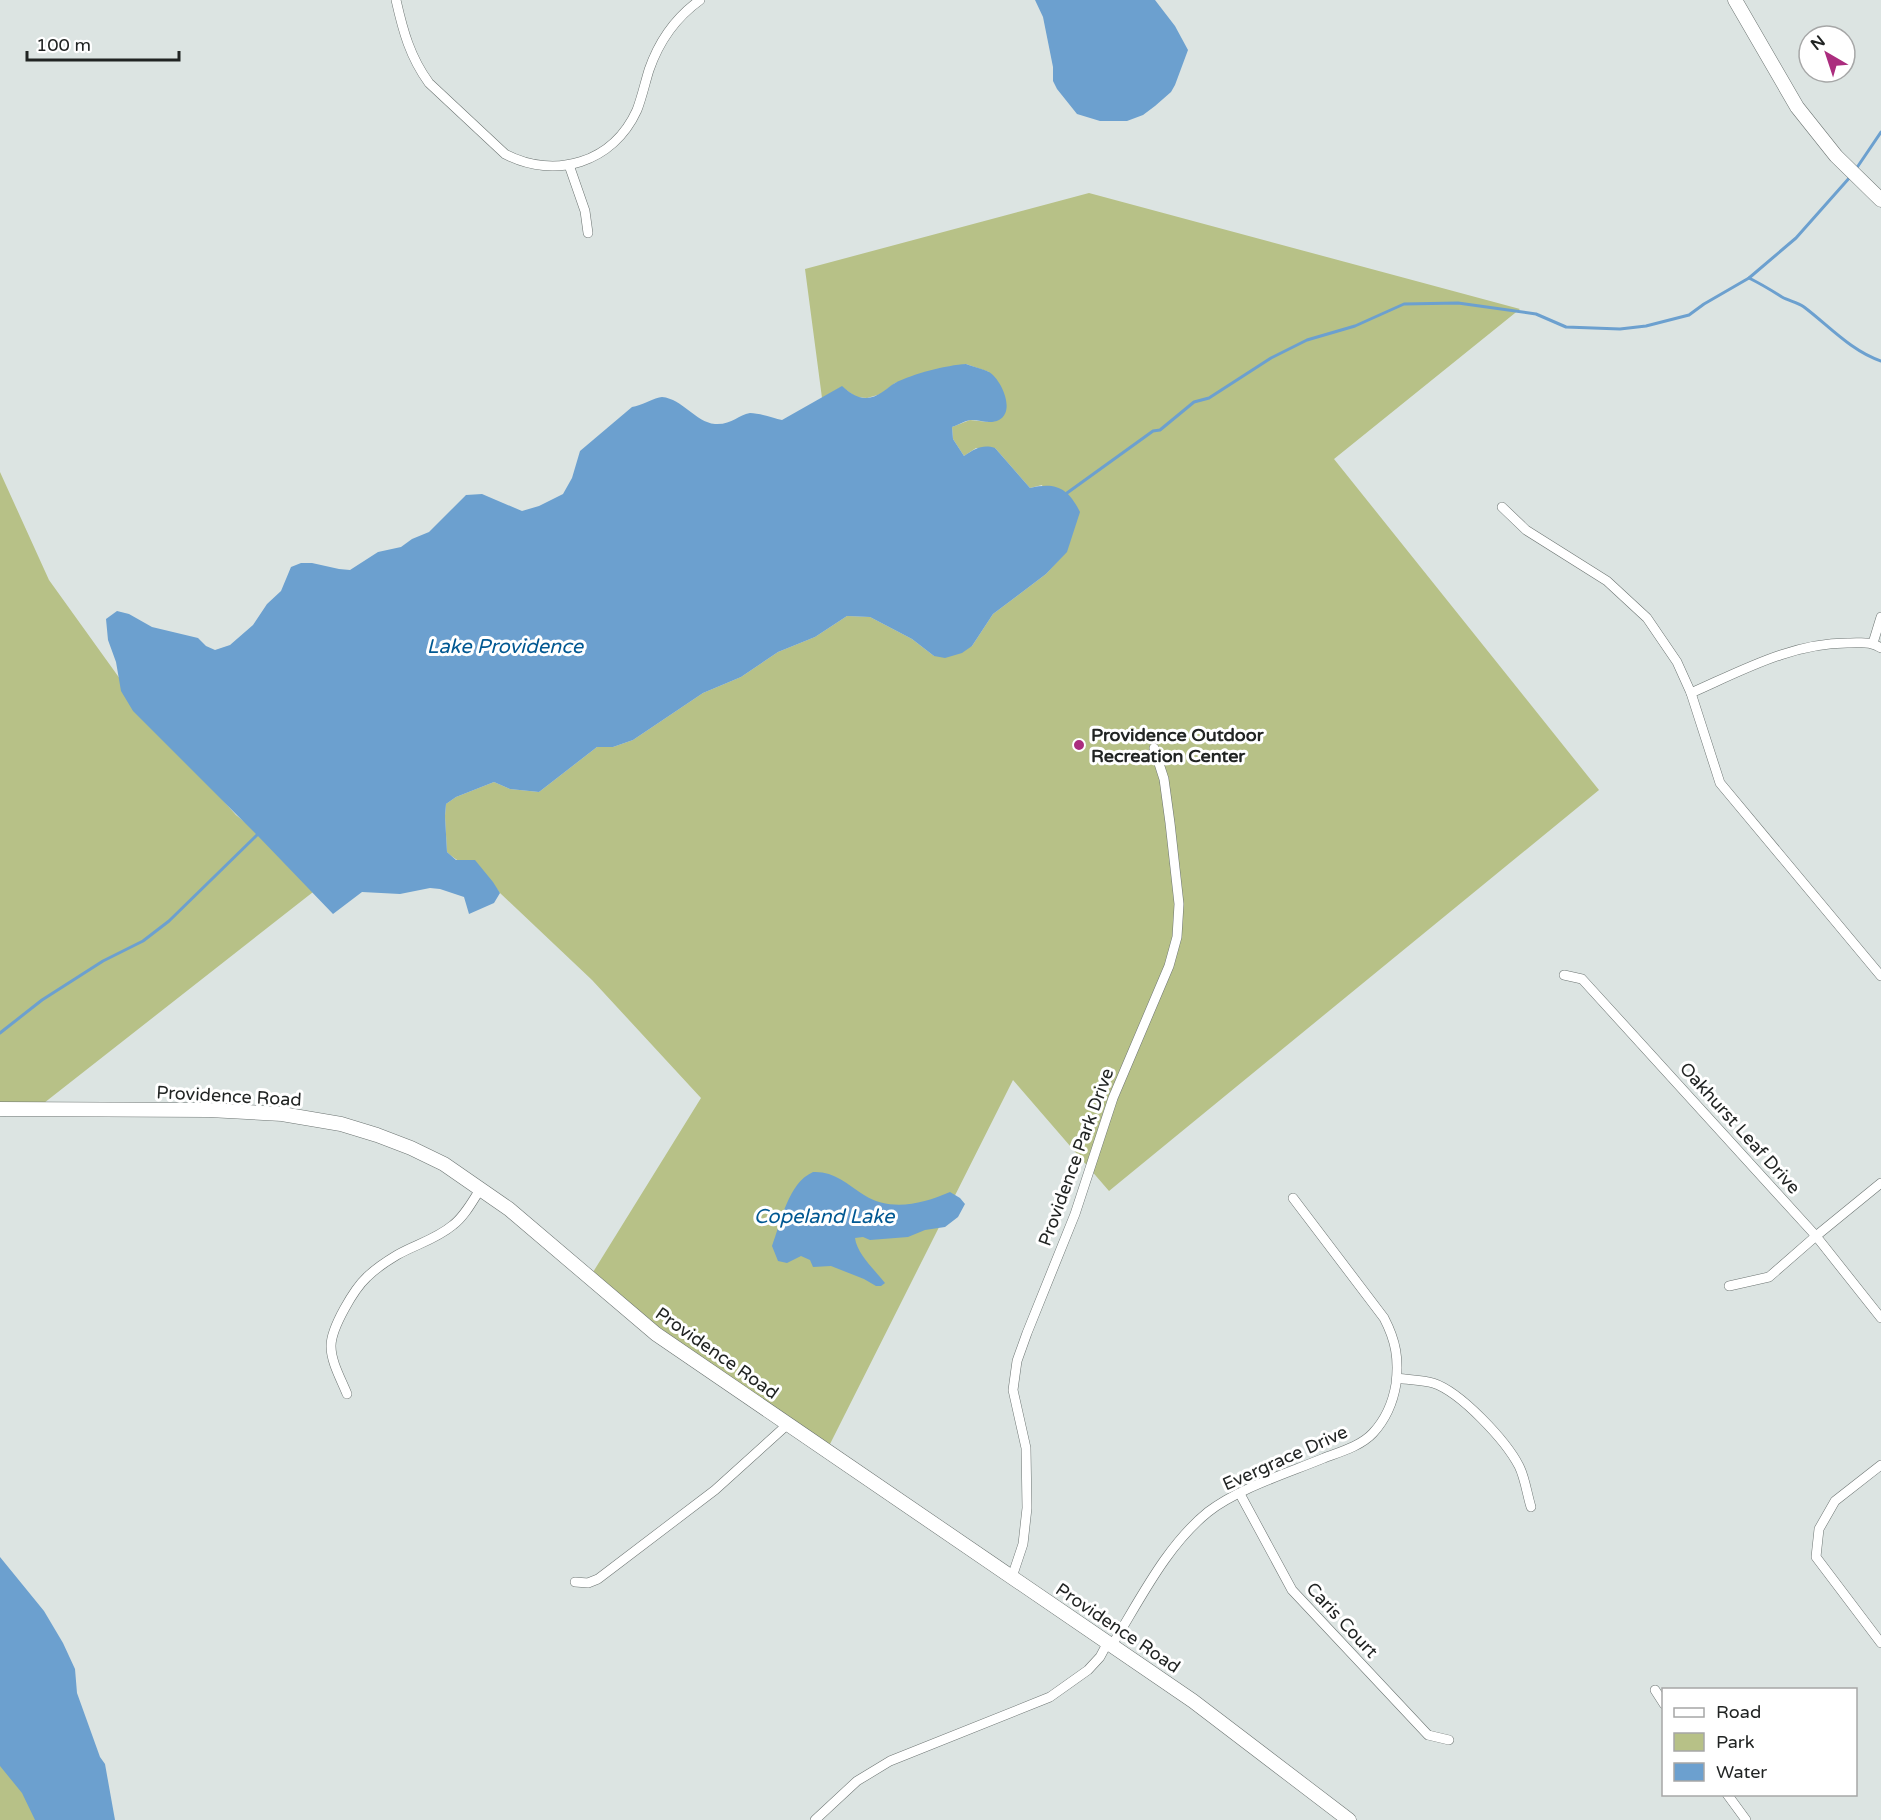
<svg xmlns="http://www.w3.org/2000/svg" width="1881" height="1820" viewBox="0 0 1881 1820" font-family="'Varela Round',sans-serif">
	<style>
		.green { fill: #b7c187 }
		.water { fill: #6ca0cf }
		.lines { fill: none; stroke-linecap: round; stroke-linejoin: round }
		.stream { stroke: #6ca0cf; stroke-width: 3 }
		.street-casing { stroke: #6c7472; stroke-width: 10 }
		.secondary-casing { stroke: #6c7472; stroke-width: 15 }
		.street { stroke: #fff; stroke-width: 9 }
		.secondary { stroke: #fff; stroke-width: 14 }
		.poi-dot { fill: #ab2d7e; stroke: #fff; stroke-width: 2 }
		.labels { text-anchor: middle; stroke-width: 6; stroke-linejoin: round; paint-order: stroke }
		.poi-label { font-size: 18px; font-weight: bold; fill: #212423; stroke: #fff; text-anchor: start }
		.street-label { font-size: 18px; fill: #212423; stroke: #fff }
		.water-label { font-size: 20px; font-style: italic; fill: #005892; stroke: #fff }
	</style>
	<rect width="100%" height="100%" fill="#dce4e2"/>
	<g class="green">
		<path d="M 1089,193 L 1520,309 L 1334,459 L 1599,790 L 1109,1191 L 1013,1080 L 826,1452 L 733,1381 L 590,1277 L 701,1098 L 592,980 L 500,893 C 488,873 464,868 447,852 L 445,816 L 446,804 L 456,797 L 494,782 L 510,789 L 539,792 L 597,747 L 613,747 L 633,740 L 703,693 L 741,677 L 778,652 L 815,637 L 847,616 L 870,617 L 912,639 L 934,656 L 972,646 L 993,614 L 1046,574 L 1066,552 L 1042,485 L 1030,488 L 995,448 L 976,448 L 964,456 L 953,439 L 952,427 L 970,420 L 988,422 L 989,372 L 966,364 L 895,383 L 881,394 L 867,398 L 856,397 L 842,387 L 822,398 L 805,269 Z"/>
		<path d="M 0,472 L 49,580 L 138,704 L 236,815 L 322,885 L 44,1103 L 0,1104 Z"/>
		<path d="M 0,1725 L 61,1820 L 0,1820 Z"/>
	</g>
	<g class="water">
		<path d="M 1035,0 L 1155,0 L 1175,26 L 1188,50 L 1175,85 L 1171,92 L 1155,106 L 1143,115 L 1127,121 L 1100,121 L 1077,114 L 1057,89 L 1053,81 L 1053,67 L 1043,17 Z"/>
		<path d="M 966,364 C 973,367 984,369 989,372 C 1001,379 1016,411 999,420 C 989,425 979,419 970,420 C 964,421 958,425 952,427 L 953,439 L 964,456 C 975,449 982,444 995,448 L 1030,488 C 1056,482 1068,488 1080,512 L 1067,552 L 1046,574 L 993,614 L 972,646 L 962,653 L 945,658 L 934,656 L 912,639 L 870,617 L 847,616 L 815,637 L 778,652 L 741,677 L 703,693 L 633,740 L 613,747 L 597,747 L 539,792 L 510,789 L 494,782 L 456,797 L 446,804 L 445,816 L 447,852 L 456,860 L 475,860 L 493,882 L 500,893 L 494,903 L 469,914 L 464,897 L 440,889 L 430,888 L 400,894 L 362,892 L 333,914 L 257,835 L 133,711 L 121,691 L 116,662 L 108,640 L 106,619 L 117,611 L 129,614 L 152,627 L 198,638 L 206,646 L 215,650 L 230,645 L 253,625 L 267,604 L 281,591 L 291,567 L 301,563 L 312,563 L 339,569 L 350,570 L 378,552 L 401,547 L 412,539 L 429,532 L 466,495 L 482,494 L 522,511 L 539,506 L 563,494 L 572,478 L 580,451 L 632,407 C 641,406 655,397 662,397 C 683,399 695,422 715,424 C 732,425 738,415 750,413 C 759,413 773,418 782,420 L 842,386 C 849,392 856,398 866,398 C 878,398 885,389 895,383 C 912,374 947,365 966,364 Z"/>
		<path d="M 813,1172 C 834,1171 847,1184 864,1195 C 891,1212 922,1204 950,1192 L 960,1198 L 965,1204 L 958,1217 L 945,1227 L 925,1230 L 908,1237 L 870,1240 L 863,1237 L 855,1238 C 857,1254 875,1270 885,1283 L 881,1286 L 876,1286 L 864,1279 L 831,1266 L 813,1267 L 810,1260 L 801,1256 L 787,1263 L 778,1261 L 772,1246 C 781,1222 788,1183 813,1172 Z"/>
		<path d="M 0,1557 L 44,1611 L 63,1643 L 75,1669 L 77,1693 L 100,1757 L 105,1764 L 115,1820 L 35,1820 L 22,1793 L 0,1766 Z"/>
	</g>
	<g class="lines">
		<g class="stream">
			<path d="M 1856,169 L 1881,132"/>
			<path d="M 1749,278 C 1761,284 1771,290 1782,297 C 1789,301 1797,302 1804,307 C 1828,325 1851,351 1881,361"/>
			<path d="M 1067,493 L 1153,431 L 1160,430 L 1194,402 L 1209,398 L 1271,358 L 1307,340 L 1355,326 L 1404,304 L 1458,303 L 1536,314 L 1566,327 L 1620,329 L 1646,326 L 1689,315 L 1704,304 L 1749,278 L 1796,238 L 1851,176"/>
			<path d="M 0,1033 L 42,1000 L 103,961 L 143,941 L 169,921 L 257,835"/>
		</g>
		<defs>
			<g id="street">
				<path d="M 396,0 C 403,31 410,57 429,83 L 505,154 C 555,180 613,163 637,110 C 642,97 645,83 649,70 C 659,41 675,18 700,0"/>
				<path d="M 569,165 L 585,211 L 588,233"/>
				<path d="M 1502,507 L 1526,530 L 1607,581 L 1647,618 L 1677,662 L 1691,693 L 1720,783 L 1881,976"/>
				<path d="M 1873,643 L 1881,617"/>
				<path d="M 1691,693 C 1741,671 1793,642 1850,643 C 1862,643 1871,641 1881,648"/>
				<path d="M 1564,975 L 1582,979 L 1816,1236 L 1881,1318"/>
				<path d="M 1729,1286 L 1769,1277 L 1816,1236 L 1881,1183"/>
				<path d="M 1397,1378 C 1408,1380 1422,1380 1433,1383 C 1461,1392 1506,1441 1519,1466 C 1525,1478 1527,1494 1531,1507"/>
				<path d="M 347,1394 C 341,1379 331,1362 331,1346 C 331,1328 354,1289 367,1277 C 375,1269 387,1261 397,1255 C 416,1244 435,1240 453,1225 C 465,1216 473,1200 481,1188"/>
				<path d="M 1881,1465 L 1835,1501 L 1819,1529 L 1816,1557 L 1881,1643"/>
				<path d="M 1240,1494 L 1292,1590 L 1428,1735 L 1449,1740"/>
				<path d="M 1012,1577 L 1023,1544 L 1027,1508 L 1026,1448 L 1013,1390 L 1017,1361 L 1027,1333 L 1075,1214 L 1113,1098 L 1169,966 L 1177,937 L 1179,904 L 1170,823 L 1164,779 L 1154,748"/>
				<path d="M 575,1582 L 588,1583 L 598,1579 L 715,1490 L 788,1424"/>
				<path d="M 1112,1645 C 1140,1600 1166,1546 1208,1512 C 1239,1488 1288,1473 1324,1458 C 1340,1452 1361,1446 1373,1433 C 1385,1420 1393,1402 1396,1384 C 1399,1359 1396,1341 1384,1318 L 1293,1198"/>
				<path d="M 1655,1690 L 1664,1704"/>
				<path d="M 1727,1794 L 1746,1820"/>
				<path d="M 815,1820 L 857,1781 L 890,1761 L 1050,1697 L 1088,1670 L 1100,1657 L 1108,1642"/>
			</g>
			<g id="secondary">
				<path d="M 1735,0 L 1797,107 L 1836,156 L 1881,200"/>
				<path d="M 0,1109 L 209,1110 L 282,1114 L 341,1124 L 377,1135 L 411,1148 L 444,1164 L 509,1209 L 656,1334 L 1193,1701 L 1349,1820"/>
			</g>
		</defs>
		<use href="#street" class="street-casing"/>
		<use href="#secondary" class="secondary-casing"/>
		<use href="#street" class="street"/>
		<use href="#secondary" class="secondary"/>
	</g>
	<circle class="poi-dot" cx="1079" cy="745" r="6"/>
	<g class="labels">
		<g class="poi-label">
			<text x="1091" y="741">Providence Outdoor<tspan x="1091" dy="21">Recreation Center</tspan></text>
		</g>
		<g class="street-label">
			<text transform="translate(229 1096) rotate(3)" y="6">Providence Road</text>
			<text transform="translate(1740 1128) rotate(48)" y="6">Oakhurst Leaf Drive</text>
			<text transform="translate(1076 1157) rotate(-70)" y="6">Providence Park Drive</text>
			<text transform="translate(717 1353) rotate(35)" y="6">Providence Road</text>
			<text transform="translate(1285 1458) rotate(-24)" y="6">Evergrace Drive</text>
			<text transform="translate(1342 1620) rotate(47)" y="6">Caris Court</text>
			<text transform="translate(1118 1628) rotate(34)" y="6">Providence Road</text>
		</g>
		<g class="water-label">
			<text x="505" y="653">Lake Providence</text>
			<text x="824" y="1223">Copeland Lake</text>
		</g>
	</g>
	<rect x="1662" y="1688" width="195" height="108" fill="#ffffff" stroke="#a6a7a7" stroke-width="1.5"/>
	<rect x="1674" y="1708" width="30" height="9" fill="#ffffff" stroke="#a6a7a7" stroke-width="1.5"/>
	<text x="1716" y="1718" font-size="18" fill="#212423">Road</text>
	<rect x="1674" y="1733" width="30" height="18" fill="#b7c187" stroke="#a6a7a7" stroke-width="1.5"/>
	<text x="1716" y="1748" font-size="18" fill="#212423">Park</text>
	<rect x="1674" y="1763" width="30" height="18" fill="#6ca0cf" stroke="#a6a7a7" stroke-width="1.5"/>
	<text x="1716" y="1778" font-size="18" fill="#212423">Water</text>
	<g transform="translate(1827 54) rotate(321)"><circle r="28" fill="#ffffff" stroke="#a6a7a7" stroke-width="1.5"/>
	<path d="M0-4.5L10 22L0 15L-10 22Z" fill="#ab2d7e"/>
	<text y="-9" font-size="16" font-weight="bold" text-anchor="middle" fill="#212423">N</text>
	</g>
	<path d="M27 51v9h152v-9" fill="none" stroke="#212423" stroke-width="3"/>
	<text x="36" y="51" font-size="18" fill="#212423" stroke="#ffffff" stroke-width="4.5" paint-order="stroke">100 m</text>
</svg>
